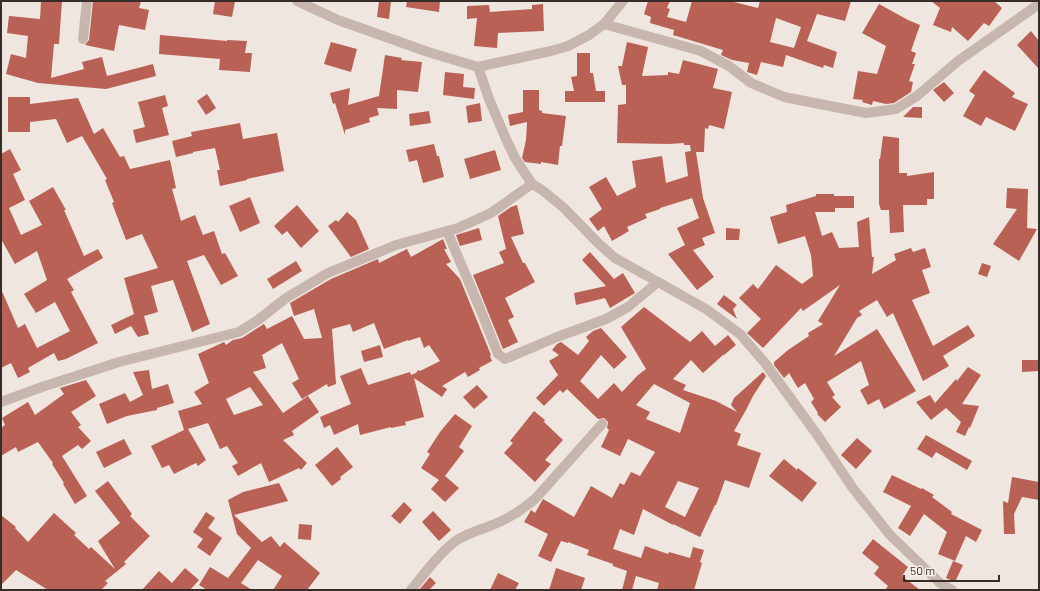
<svg xmlns="http://www.w3.org/2000/svg" width="1040" height="591" viewBox="0 0 1040 591" font-family="Barlow,sans-serif">
	<style>
		.building { fill: #b96155; fill-rule: evenodd }
		.lines { fill: none; stroke-linecap: round; stroke-linejoin: round }
		.minor { stroke: #c7b6ad; stroke-width: 10 }
	</style>
	<rect width="100%" height="100%" fill="#f0e6e0"/>
	<g class="building">
		<path d="M 41,1 L 62,1 L 59,44 L 54,44 L 51,78 L 84,69 L 82,62 L 102,57 L 107,76 L 153,64 L 156,76 L 106,89 L 38,83 L 6,74 L 11,54 L 26,58 L 28,36 L 7,33 L 9,16 L 40,19 Z"/>
		<path d="M 93,1 L 141,1 L 139,8 L 149,10 L 145,30 L 119,25 L 114,51 L 85,45 L 89,40 Z"/>
		<path d="M 215,1 L 235,1 L 232,17 L 213,14 Z"/>
		<path d="M 379,1 L 391,1 L 389,19 L 377,17 Z"/>
		<path d="M 407,1 L 440,1 L 439,12 L 406,7 Z"/>
		<path d="M 648,1 L 670,1 L 667,8 L 670,9 L 667,17 L 686,22 L 692,1 L 730,1 L 758,8 L 760,1 L 851,1 L 845,21 L 817,14 L 807,41 L 837,52 L 833,68 L 824,65 L 823,68 L 786,55 L 783,67 L 761,62 L 757,75 L 747,72 L 749,63 L 732,60 L 721,55 L 723,50 L 673,35 L 674,30 L 650,23 L 651,17 L 644,14 ZM 776,18 L 801,27 L 794,48 L 770,42 Z"/>
		<path d="M 931,1 L 994,1 L 1002,8 L 989,26 L 984,23 L 968,41 L 952,27 L 951,32 L 933,25 L 940,8 Z"/>
		<path d="M 543,4 L 544,31 L 498,33 L 497,48 L 474,46 L 477,18 L 467,19 L 467,6 L 489,5 L 490,12 L 532,9 L 532,5 Z"/>
		<path d="M 879,4 L 908,20 L 920,25 L 911,51 L 916,53 L 912,64 L 915,64 L 909,81 L 913,82 L 911,92 L 894,103 L 886,104 L 873,101 L 872,105 L 862,102 L 863,100 L 853,99 L 858,71 L 877,74 L 886,46 L 862,33 Z"/>
		<path d="M 1031,31 L 1039,41 L 1039,69 L 1017,45 Z"/>
		<path d="M 160,35 L 227,41 L 227,40 L 247,41 L 245,53 L 252,53 L 250,72 L 219,70 L 220,59 L 159,54 Z"/>
		<path d="M 331,42 L 357,49 L 351,72 L 324,64 Z"/>
		<path d="M 627,42 L 648,47 L 642,76 L 668,75 L 668,72 L 679,74 L 683,60 L 718,69 L 713,88 L 732,92 L 724,129 L 709,125 L 708,129 L 705,128 L 704,152 L 696,152 L 703,198 L 715,233 L 702,238 L 705,245 L 693,250 L 714,277 L 697,290 L 668,254 L 685,245 L 677,228 L 699,218 L 692,198 L 660,208 L 660,209 L 645,214 L 647,218 L 627,227 L 629,231 L 612,241 L 604,226 L 598,231 L 589,219 L 602,209 L 589,187 L 606,177 L 617,196 L 636,187 L 632,161 L 662,156 L 666,183 L 688,176 L 685,152 L 691,151 L 690,145 L 684,145 L 684,143 L 669,144 L 617,143 L 618,105 L 626,104 L 626,85 L 622,85 L 618,66 L 622,66 Z"/>
		<path d="M 577,53 L 590,53 L 590,73 L 593,73 L 596,91 L 605,91 L 605,102 L 565,102 L 565,91 L 574,91 L 571,77 L 577,76 Z"/>
		<path d="M 385,55 L 402,58 L 401,60 L 422,62 L 418,92 L 397,90 L 397,109 L 377,108 L 379,115 L 369,118 L 370,122 L 345,130 L 345,135 L 335,103 L 333,104 L 330,93 L 350,88 L 348,105 L 379,96 Z"/>
		<path d="M 984,70 L 1015,93 L 1012,97 L 1028,104 L 1015,131 L 986,117 L 981,126 L 963,116 L 975,95 L 969,91 Z"/>
		<path d="M 445,72 L 464,74 L 463,87 L 475,88 L 474,99 L 443,95 Z"/>
		<path d="M 944,82 L 954,93 L 944,102 L 933,90 Z"/>
		<path d="M 523,90 L 539,90 L 539,110 L 542,111 L 542,113 L 566,116 L 562,146 L 560,146 L 558,165 L 541,162 L 541,164 L 525,162 L 522,158 L 526,140 L 527,122 L 510,126 L 508,115 L 523,112 Z"/>
		<path d="M 207,94 L 216,108 L 206,115 L 197,101 Z"/>
		<path d="M 165,95 L 168,106 L 162,108 L 169,135 L 136,143 L 133,130 L 145,127 L 138,102 Z"/>
		<path d="M 8,97 L 30,97 L 30,104 L 78,98 L 94,134 L 103,128 L 120,157 L 124,156 L 130,169 L 170,160 L 176,188 L 172,189 L 181,221 L 195,215 L 203,235 L 214,231 L 222,254 L 225,253 L 238,276 L 221,285 L 204,255 L 187,261 L 210,324 L 192,332 L 173,280 L 151,286 L 158,312 L 144,316 L 149,334 L 138,337 L 131,326 L 115,334 L 111,325 L 134,314 L 124,278 L 158,268 L 142,234 L 126,240 L 112,203 L 114,202 L 105,180 L 107,179 L 82,136 L 67,143 L 56,119 L 30,122 L 30,132 L 8,132 Z"/>
		<path d="M 480,103 L 482,121 L 468,123 L 466,106 Z"/>
		<path d="M 913,107 L 922,107 L 922,118 L 903,117 Z"/>
		<path d="M 429,111 L 431,123 L 410,126 L 409,114 Z"/>
		<path d="M 240,123 L 243,139 L 277,133 L 284,171 L 247,179 L 247,180 L 220,186 L 217,170 L 220,170 L 215,148 L 193,152 L 193,153 L 176,157 L 172,141 L 192,136 L 191,132 Z"/>
		<path d="M 883,136 L 899,138 L 899,173 L 907,173 L 907,176 L 934,172 L 934,199 L 927,199 L 927,205 L 903,205 L 904,232 L 890,233 L 889,210 L 881,210 L 879,204 L 879,159 L 880,159 Z"/>
		<path d="M 434,144 L 437,156 L 439,156 L 444,177 L 423,183 L 417,160 L 409,162 L 406,150 Z"/>
		<path d="M 10,149 L 21,170 L 13,174 L 25,200 L 9,208 L 21,235 L 42,225 L 29,201 L 53,187 L 66,210 L 64,210 L 84,256 L 98,249 L 103,258 L 67,279 L 74,290 L 71,292 L 98,343 L 66,359 L 58,361 L 54,353 L 28,368 L 30,372 L 18,378 L 11,363 L 1,368 L 1,289 L 18,328 L 25,324 L 37,348 L 70,331 L 55,302 L 36,313 L 24,294 L 47,280 L 37,251 L 15,264 L 1,239 L 1,154 Z"/>
		<path d="M 495,150 L 501,170 L 470,179 L 464,159 Z"/>
		<path d="M 1007,188 L 1028,189 L 1027,228 L 1037,229 L 1019,261 L 993,244 L 1017,209 L 1006,208 Z"/>
		<path d="M 816,194 L 834,194 L 834,196 L 854,196 L 854,208 L 835,208 L 835,212 L 815,212 L 822,236 L 832,232 L 839,248 L 859,247 L 857,222 L 869,217 L 872,257 L 874,257 L 872,274 L 896,260 L 894,254 L 911,248 L 913,252 L 925,248 L 931,267 L 922,270 L 930,293 L 912,300 L 933,346 L 968,325 L 975,336 L 943,356 L 949,366 L 923,381 L 893,313 L 887,317 L 877,300 L 859,311 L 862,315 L 857,318 L 834,356 L 877,329 L 916,391 L 884,409 L 879,399 L 868,405 L 860,390 L 869,385 L 861,361 L 827,382 L 835,395 L 832,397 L 841,407 L 825,422 L 817,414 L 818,413 L 811,402 L 814,399 L 805,383 L 798,388 L 789,373 L 784,378 L 774,365 L 774,362 L 788,350 L 809,336 L 808,333 L 823,324 L 818,321 L 840,285 L 803,311 L 801,308 L 763,348 L 747,333 L 761,319 L 739,298 L 753,284 L 758,289 L 776,265 L 802,284 L 813,276 L 811,255 L 805,236 L 778,244 L 770,217 L 787,212 L 786,205 L 816,196 Z"/>
		<path d="M 250,197 L 260,223 L 240,232 L 229,206 Z"/>
		<path d="M 297,205 L 319,231 L 301,248 L 287,231 L 282,235 L 274,226 Z"/>
		<path d="M 517,205 L 524,234 L 511,237 L 523,263 L 525,263 L 535,282 L 505,298 L 514,317 L 508,320 L 518,342 L 503,349 L 473,275 L 504,263 L 499,252 L 506,249 L 498,216 L 511,207 Z"/>
		<path d="M 347,212 L 356,220 L 369,249 L 351,257 L 328,226 L 336,220 L 338,222 Z"/>
		<path d="M 479,228 L 482,240 L 460,246 L 456,235 Z"/>
		<path d="M 726,228 L 740,229 L 739,240 L 726,240 Z"/>
		<path d="M 443,239 L 447,249 L 444,249 L 451,262 L 446,264 L 460,279 L 491,355 L 490,356 L 492,361 L 479,368 L 480,370 L 468,377 L 465,372 L 442,386 L 447,389 L 442,397 L 414,378 L 424,417 L 405,422 L 406,425 L 391,428 L 391,427 L 360,435 L 358,424 L 334,435 L 330,425 L 324,428 L 320,417 L 351,404 L 340,376 L 361,368 L 368,385 L 410,372 L 411,375 L 416,373 L 418,370 L 420,371 L 440,361 L 429,345 L 424,348 L 420,337 L 408,341 L 408,340 L 384,349 L 374,323 L 353,332 L 350,324 L 332,329 L 336,384 L 328,387 L 327,384 L 302,399 L 292,383 L 299,379 L 282,343 L 262,355 L 266,368 L 253,372 L 283,413 L 308,396 L 319,412 L 292,431 L 294,435 L 283,440 L 307,463 L 301,470 L 299,468 L 269,482 L 261,463 L 238,476 L 232,466 L 238,463 L 227,446 L 220,449 L 208,423 L 188,429 L 206,460 L 198,466 L 196,463 L 174,474 L 169,465 L 162,468 L 151,446 L 184,430 L 178,411 L 202,404 L 194,392 L 209,383 L 198,354 L 224,342 L 226,345 L 233,340 L 242,338 L 264,324 L 267,329 L 292,316 L 304,339 L 322,338 L 314,309 L 294,316 L 290,303 L 331,279 L 378,259 L 379,263 L 407,249 L 411,257 ZM 250,387 L 263,405 L 234,415 L 226,399 Z"/>
		<path d="M 590,252 L 614,279 L 623,273 L 635,293 L 610,308 L 605,298 L 576,305 L 574,293 L 606,286 L 582,260 Z"/>
		<path d="M 296,261 L 302,271 L 273,289 L 267,279 Z"/>
		<path d="M 982,263 L 991,266 L 987,277 L 978,274 Z"/>
		<path d="M 724,295 L 737,305 L 733,309 L 737,319 L 717,304 Z"/>
		<path d="M 644,307 L 690,342 L 702,331 L 715,346 L 728,335 L 736,345 L 724,355 L 723,355 L 703,373 L 691,360 L 673,379 L 686,385 L 683,390 L 716,401 L 737,412 L 731,405 L 734,398 L 763,372 L 766,376 L 753,396 L 746,410 L 734,431 L 741,434 L 737,445 L 761,453 L 749,488 L 725,480 L 716,505 L 715,505 L 700,537 L 673,524 L 673,525 L 643,509 L 634,535 L 620,529 L 613,549 L 641,558 L 645,546 L 668,554 L 669,552 L 690,558 L 693,547 L 704,550 L 700,562 L 702,563 L 694,590 L 657,590 L 659,583 L 636,576 L 632,590 L 622,590 L 627,571 L 613,566 L 613,564 L 587,555 L 589,550 L 568,542 L 568,543 L 561,541 L 551,562 L 538,556 L 548,534 L 524,522 L 530,512 L 531,510 L 535,513 L 543,499 L 574,517 L 591,486 L 612,498 L 620,483 L 624,485 L 631,472 L 640,476 L 655,452 L 628,439 L 620,456 L 601,447 L 609,430 L 607,428 L 608,422 L 604,418 L 598,419 L 567,389 L 563,393 L 560,390 L 544,406 L 536,398 L 558,375 L 549,361 L 559,355 L 552,350 L 557,344 L 561,342 L 578,355 L 589,341 L 586,337 L 593,331 L 601,328 L 627,357 L 614,369 L 601,355 L 580,381 L 598,399 L 614,383 L 622,392 L 638,375 L 646,369 L 621,327 ZM 654,384 L 690,403 L 680,433 L 646,419 L 650,412 L 636,405 ZM 678,481 L 699,488 L 685,517 L 665,507 Z"/>
		<path d="M 380,345 L 383,357 L 364,362 L 361,351 Z"/>
		<path d="M 1022,360 L 1039,360 L 1039,371 L 1022,372 Z"/>
		<path d="M 968,367 L 981,375 L 962,404 L 979,406 L 970,428 L 969,427 L 965,436 L 956,432 L 961,422 L 946,408 L 931,420 L 916,402 L 930,395 L 935,403 L 956,379 L 957,381 Z"/>
		<path d="M 149,370 L 152,389 L 168,384 L 174,403 L 157,408 L 157,410 L 127,416 L 107,424 L 99,404 L 125,393 L 130,402 L 143,395 L 133,372 Z"/>
		<path d="M 86,380 L 96,396 L 71,412 L 81,425 L 78,427 L 91,441 L 82,449 L 78,445 L 62,456 L 87,496 L 75,504 L 63,484 L 64,483 L 52,464 L 53,463 L 38,442 L 18,452 L 16,447 L 1,456 L 1,428 L 5,425 L 2,418 L 28,402 L 35,415 L 64,394 L 60,388 Z"/>
		<path d="M 477,385 L 488,397 L 474,409 L 463,397 Z"/>
		<path d="M 534,411 L 545,420 L 544,422 L 563,440 L 545,460 L 551,464 L 535,482 L 504,453 L 513,443 L 510,441 Z"/>
		<path d="M 455,414 L 472,426 L 459,447 L 464,451 L 445,476 L 459,488 L 445,502 L 431,489 L 439,480 L 421,468 L 430,454 L 427,452 L 440,432 Z"/>
		<path d="M 926,435 L 972,461 L 967,470 L 936,452 L 932,458 L 917,449 Z"/>
		<path d="M 857,438 L 872,451 L 856,469 L 841,455 Z"/>
		<path d="M 124,439 L 132,454 L 104,468 L 96,452 Z"/>
		<path d="M 337,447 L 353,467 L 340,477 L 341,479 L 332,486 L 315,465 Z"/>
		<path d="M 784,459 L 797,470 L 798,468 L 817,483 L 802,502 L 769,476 Z"/>
		<path d="M 892,475 L 921,489 L 922,488 L 934,495 L 932,497 L 952,512 L 951,514 L 982,530 L 976,542 L 966,536 L 955,561 L 938,554 L 947,532 L 924,514 L 910,536 L 898,528 L 911,506 L 883,492 Z"/>
		<path d="M 1012,477 L 1039,482 L 1039,500 L 1022,497 L 1014,514 L 1015,534 L 1004,534 L 1003,501 L 1008,503 Z"/>
		<path d="M 108,481 L 132,514 L 130,516 L 150,536 L 124,562 L 126,564 L 105,581 L 108,583 L 101,590 L 48,590 L 16,570 L 1,585 L 1,515 L 16,527 L 15,528 L 28,542 L 54,513 L 76,533 L 74,535 L 89,549 L 91,547 L 115,569 L 98,541 L 120,523 L 95,491 Z"/>
		<path d="M 279,483 L 288,501 L 234,515 L 262,542 L 271,536 L 280,547 L 284,542 L 320,573 L 307,590 L 273,590 L 282,576 L 258,560 L 241,583 L 252,590 L 207,590 L 199,585 L 210,567 L 228,578 L 251,548 L 237,534 L 228,500 L 243,492 Z"/>
		<path d="M 404,502 L 412,510 L 400,524 L 391,516 Z"/>
		<path d="M 433,511 L 451,530 L 439,541 L 422,522 Z"/>
		<path d="M 206,512 L 215,518 L 208,528 L 222,538 L 210,556 L 197,547 L 203,539 L 193,532 Z"/>
		<path d="M 299,524 L 312,525 L 311,540 L 298,539 Z"/>
		<path d="M 873,539 L 908,567 L 902,576 L 920,590 L 885,590 L 888,586 L 874,574 L 879,567 L 862,553 Z"/>
		<path d="M 953,561 L 963,565 L 955,582 L 946,578 Z"/>
		<path d="M 185,568 L 199,580 L 190,590 L 142,590 L 159,571 L 172,583 Z"/>
		<path d="M 556,568 L 585,578 L 581,590 L 549,590 Z"/>
		<path d="M 498,573 L 519,583 L 515,590 L 490,590 Z"/>
		<path d="M 430,577 L 436,583 L 429,590 L 419,590 Z"/>
	</g>
	<g class="lines">
		<g class="minor">
			<path d="M 297,1 L 338,20 L 386,37 L 428,52 L 478,67 L 551,51 L 568,46 L 589,35 L 604,24 L 623,1"/>
			<path d="M 604,24 L 701,51 L 729,66 L 751,83 L 784,97 L 866,113 L 896,109 L 917,96 L 958,61 L 1039,4"/>
			<path d="M 83,39 L 87,1"/>
			<path d="M 478,67 L 489,99 L 506,139 L 515,158 L 532,184 L 542,190 L 564,208 L 599,244 L 615,258 L 706,309 L 740,334 L 765,363 L 818,436 L 852,487 L 890,535 L 940,583 L 952,590"/>
			<path d="M 447,231 L 481,311 L 498,354 L 505,359 L 557,337 L 606,319 L 628,307 L 658,282"/>
			<path d="M 1,402 L 42,387 L 119,362 L 239,332 L 258,320 L 286,298 L 328,273 L 396,245 L 458,228 L 491,213 L 532,184"/>
			<path d="M 411,590 C 425,573 440,552 457,540 C 470,532 484,529 497,523 C 511,517 525,508 536,498 L 602,424"/>
		</g>
	</g>
	<rect width="1040" height="591" fill="none" stroke="#362d2b" stroke-width="4"/>
	<path d="M904 575v6h95v-6" fill="none" stroke="#362d2b" stroke-width="2"/>
	<text x="910" y="575" font-size="12" fill="#362d2b" stroke="#f8f1ec" stroke-width="3" paint-order="stroke">50 m</text>
</svg>
